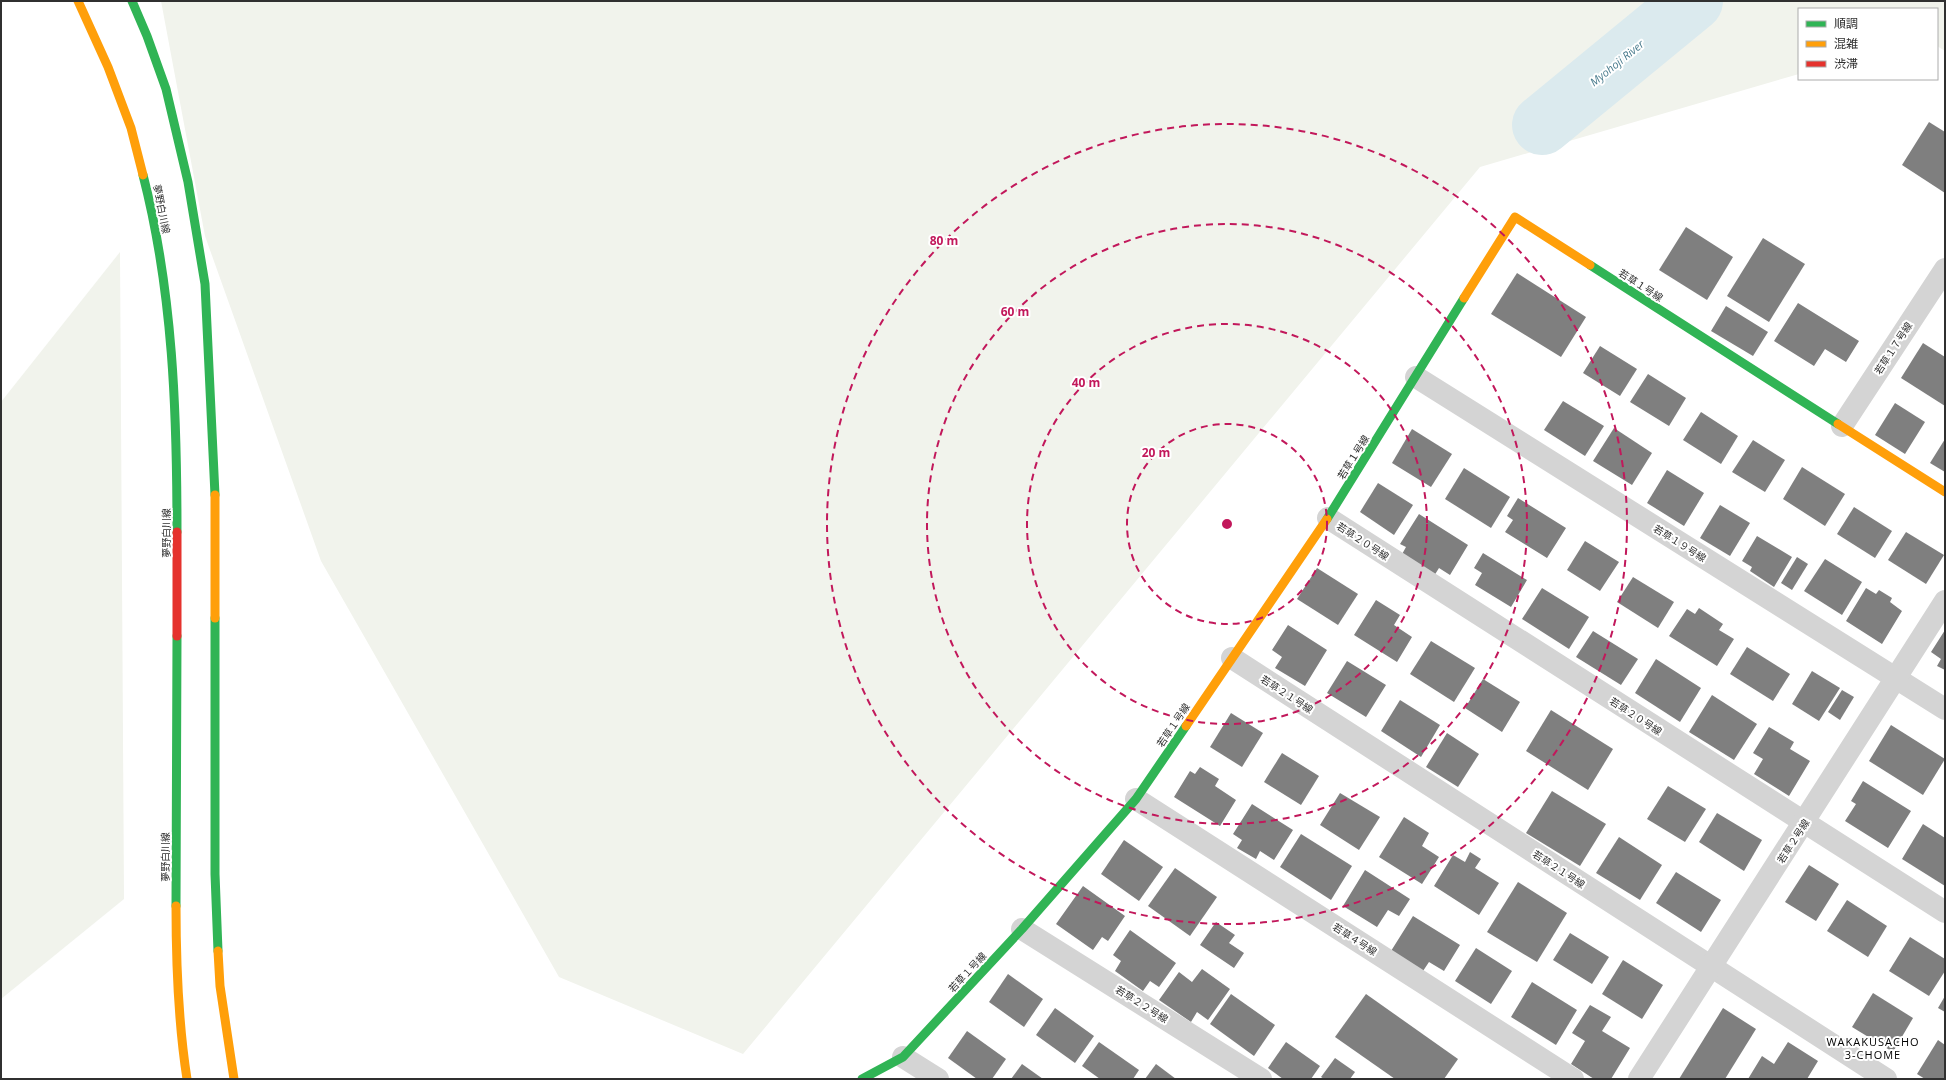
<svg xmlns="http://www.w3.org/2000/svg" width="1946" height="1080" viewBox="0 0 1946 1080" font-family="'Open Sans','Noto Sans JP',sans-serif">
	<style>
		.green { fill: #f1f3ec }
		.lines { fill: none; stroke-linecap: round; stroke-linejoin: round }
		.river { stroke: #dbeaee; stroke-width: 60 }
		.building { fill: #7f7f7f }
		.street { stroke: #d4d4d4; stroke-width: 22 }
		.fast { stroke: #30b455; stroke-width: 9 }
		.slow { stroke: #ff9f0a; stroke-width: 9 }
		.jam { stroke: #e5322d; stroke-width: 9 }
		.ring { fill: none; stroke: #c2185b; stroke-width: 2; stroke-dasharray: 7 5 }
		.labels { text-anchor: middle; stroke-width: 4; stroke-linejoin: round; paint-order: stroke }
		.street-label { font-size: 10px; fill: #303030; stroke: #fff }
		.water-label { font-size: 11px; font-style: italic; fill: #46798b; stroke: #fff }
		.neighbourhood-label { font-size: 11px; letter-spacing: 1px; fill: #000; stroke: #fff }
		.centre { fill: #c2185b; stroke: #fff; stroke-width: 2 }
		.ring-label { font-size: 12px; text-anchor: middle; font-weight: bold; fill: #c2185b; stroke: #fff; stroke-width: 4; stroke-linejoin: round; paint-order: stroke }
	</style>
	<rect width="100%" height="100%" fill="#fff"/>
	<g class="green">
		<path d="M 161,1 L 1945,1 L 1945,51 L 1937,46 L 1937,9 L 1799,9 L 1799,74 L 1480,167 L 743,1054 L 559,977 L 321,561 L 205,236 Z"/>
		<path d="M 120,252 L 124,899 L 1,999 L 1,402 Z"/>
	</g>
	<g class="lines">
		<path class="river" d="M 1542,125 L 1693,1"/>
	</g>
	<g class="building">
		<path d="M 1929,122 L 1945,132 L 1945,193 L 1902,165 Z"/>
		<path d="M 1686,227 L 1733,257 L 1707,300 L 1659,270 Z"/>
		<path d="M 1763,238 L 1805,264 L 1769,322 L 1727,296 Z"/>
		<path d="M 1517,273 L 1586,317 L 1561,357 L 1491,314 Z"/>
		<path d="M 1798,303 L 1859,341 L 1846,362 L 1825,349 L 1814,366 L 1774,341 Z"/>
		<path d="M 1726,306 L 1768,332 L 1753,356 L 1711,331 Z"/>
		<path d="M 1923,343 L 1945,357 L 1945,406 L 1901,378 Z"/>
		<path d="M 1600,346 L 1637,369 L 1620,396 L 1583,373 Z"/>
		<path d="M 1648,374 L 1686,398 L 1669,426 L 1630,402 Z"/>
		<path d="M 1563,401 L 1604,426 L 1585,456 L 1544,430 Z"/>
		<path d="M 1895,403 L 1925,422 L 1905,454 L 1875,435 Z"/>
		<path d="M 1701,412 L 1738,436 L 1721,464 L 1683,440 Z"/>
		<path d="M 1614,428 L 1652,453 L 1632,485 L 1593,461 Z"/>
		<path d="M 1412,429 L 1452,454 L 1431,487 L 1392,463 Z"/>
		<path d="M 1945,439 L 1945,472 L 1930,463 Z"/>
		<path d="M 1753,440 L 1785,460 L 1765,492 L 1732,472 Z"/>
		<path d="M 1802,467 L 1845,494 L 1825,526 L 1783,499 Z"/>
		<path d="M 1464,468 L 1510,497 L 1491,528 L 1445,499 Z"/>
		<path d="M 1667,470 L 1704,493 L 1684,526 L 1647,503 Z"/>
		<path d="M 1378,483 L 1413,505 L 1394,535 L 1360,512 Z"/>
		<path d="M 1518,498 L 1566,528 L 1547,558 L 1505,532 L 1513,520 L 1507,516 Z"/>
		<path d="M 1720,505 L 1750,523 L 1730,556 L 1700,538 Z"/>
		<path d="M 1854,507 L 1892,531 L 1875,558 L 1837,534 Z"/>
		<path d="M 1419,514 L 1468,545 L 1450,575 L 1439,568 L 1434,576 L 1401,556 L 1406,547 L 1400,544 Z"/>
		<path d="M 1906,532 L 1944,555 L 1926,584 L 1888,560 Z"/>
		<path d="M 1757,536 L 1792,557 L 1774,587 L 1750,571 L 1752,567 L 1742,561 Z"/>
		<path d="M 1585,541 L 1619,562 L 1600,591 L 1567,570 Z"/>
		<path d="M 1483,553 L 1527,580 L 1511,607 L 1475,585 L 1482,573 L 1474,568 Z"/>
		<path d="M 1797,557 L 1808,564 L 1792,590 L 1781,583 Z"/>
		<path d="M 1825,559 L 1862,582 L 1842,615 L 1804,591 Z"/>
		<path d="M 1317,568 L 1358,594 L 1338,625 L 1297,599 Z"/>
		<path d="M 1633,577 L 1674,602 L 1658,628 L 1617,602 Z"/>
		<path d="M 1542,588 L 1589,617 L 1569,649 L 1522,619 Z"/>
		<path d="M 1866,588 L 1876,594 L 1879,590 L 1892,598 L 1890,602 L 1902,611 L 1882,644 L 1846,621 Z"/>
		<path d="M 1376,600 L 1400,615 L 1394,625 L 1412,637 L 1397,662 L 1354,635 Z"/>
		<path d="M 1699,608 L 1723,624 L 1719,630 L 1734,639 L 1717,666 L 1669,636 L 1687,609 L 1695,614 Z"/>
		<path d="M 1288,625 L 1327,650 L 1305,686 L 1275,668 L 1282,657 L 1272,650 Z"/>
		<path d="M 1945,630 L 1945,670 L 1937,666 L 1941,659 L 1931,652 Z"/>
		<path d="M 1593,631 L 1638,659 L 1621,685 L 1576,657 Z"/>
		<path d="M 1431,641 L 1475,668 L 1454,702 L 1410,674 Z"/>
		<path d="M 1747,647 L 1790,674 L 1773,701 L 1730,674 Z"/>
		<path d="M 1656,659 L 1701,688 L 1680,722 L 1635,693 Z"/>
		<path d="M 1347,661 L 1386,685 L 1366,717 L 1327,693 Z"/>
		<path d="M 1812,671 L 1840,688 L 1819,721 L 1792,704 Z"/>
		<path d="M 1483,679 L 1520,702 L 1502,732 L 1465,708 Z"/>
		<path d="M 1842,690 L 1854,697 L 1840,720 L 1828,712 Z"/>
		<path d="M 1712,695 L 1757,724 L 1734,760 L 1689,732 Z"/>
		<path d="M 1400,700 L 1440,725 L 1421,757 L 1381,731 Z"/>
		<path d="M 1551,710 L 1613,749 L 1588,790 L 1526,751 Z"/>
		<path d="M 1231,713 L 1263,733 L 1242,767 L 1210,747 Z"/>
		<path d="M 1891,725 L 1945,759 L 1923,795 L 1869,761 Z"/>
		<path d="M 1769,727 L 1794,742 L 1790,749 L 1810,761 L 1789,796 L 1754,774 L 1763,759 L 1753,753 Z"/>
		<path d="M 1447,733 L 1479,754 L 1458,787 L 1426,767 Z"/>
		<path d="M 1282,753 L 1319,776 L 1301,805 L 1264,782 Z"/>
		<path d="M 1200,767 L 1219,779 L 1215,786 L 1236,800 L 1220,826 L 1174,797 L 1190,771 L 1195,774 Z"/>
		<path d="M 1863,781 L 1911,811 L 1888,848 L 1845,821 L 1856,804 L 1851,801 Z"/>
		<path d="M 1668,786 L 1706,809 L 1685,842 L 1647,819 Z"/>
		<path d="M 1552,791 L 1606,824 L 1580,866 L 1526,833 Z"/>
		<path d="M 1340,793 L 1380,817 L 1359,850 L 1320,825 Z"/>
		<path d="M 1252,804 L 1293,830 L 1274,860 L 1260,851 L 1256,859 L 1237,848 L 1242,840 L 1233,834 Z"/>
		<path d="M 1717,813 L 1762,840 L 1744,871 L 1699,842 Z"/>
		<path d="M 1404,817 L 1429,833 L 1422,846 L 1439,857 L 1422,884 L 1379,857 Z"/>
		<path d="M 1923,824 L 1945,838 L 1945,886 L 1902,859 Z"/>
		<path d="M 1301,834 L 1352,866 L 1331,900 L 1280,867 Z"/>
		<path d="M 1619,837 L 1662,865 L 1640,900 L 1596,873 Z"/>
		<path d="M 1124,840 L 1163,867 L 1139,901 L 1101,874 Z"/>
		<path d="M 1470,852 L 1481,859 L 1475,868 L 1499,883 L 1479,915 L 1434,886 L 1453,855 L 1465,862 Z"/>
		<path d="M 1809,865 L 1839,884 L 1816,921 L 1785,902 Z"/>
		<path d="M 1175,868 L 1217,897 L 1190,936 L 1148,906 Z"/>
		<path d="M 1365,870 L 1410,899 L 1399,916 L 1388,910 L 1377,927 L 1343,906 Z"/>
		<path d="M 1676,872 L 1721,900 L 1701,932 L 1656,903 Z"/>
		<path d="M 1518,882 L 1567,913 L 1537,962 L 1487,932 Z"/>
		<path d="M 1083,886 L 1125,916 L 1108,941 L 1102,937 L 1093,950 L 1056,924 Z"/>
		<path d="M 1847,900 L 1887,926 L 1868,957 L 1827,931 Z"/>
		<path d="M 1413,916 L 1460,945 L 1444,971 L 1429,962 L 1423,971 L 1391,951 Z"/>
		<path d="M 1216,922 L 1235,935 L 1229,943 L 1244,953 L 1234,968 L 1200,945 Z"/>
		<path d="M 1130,930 L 1176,963 L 1159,987 L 1150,981 L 1143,991 L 1115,971 L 1121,961 L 1113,955 Z"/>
		<path d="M 1570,933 L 1609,957 L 1592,984 L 1553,960 Z"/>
		<path d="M 1910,937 L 1945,959 L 1945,971 L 1929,996 L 1889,971 Z"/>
		<path d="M 1476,948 L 1512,971 L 1491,1004 L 1455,981 Z"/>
		<path d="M 1623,960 L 1663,985 L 1642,1019 L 1602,994 Z"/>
		<path d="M 1202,969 L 1230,989 L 1208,1020 L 1197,1012 L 1191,1022 L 1159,1000 L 1179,972 L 1192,982 Z"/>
		<path d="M 1008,974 L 1043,999 L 1024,1027 L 989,1002 Z"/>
		<path d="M 1532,982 L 1577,1010 L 1556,1045 L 1511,1017 Z"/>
		<path d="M 1873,993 L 1913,1018 L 1893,1052 L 1852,1027 Z"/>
		<path d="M 1231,994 L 1275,1025 L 1254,1056 L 1210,1024 Z"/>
		<path d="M 1366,994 L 1458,1059 L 1444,1079 L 1395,1079 L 1335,1037 Z"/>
		<path d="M 1945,996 L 1945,1012 L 1938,1008 Z"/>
		<path d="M 1590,1005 L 1611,1017 L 1602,1031 L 1630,1048 L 1611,1079 L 1594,1079 L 1571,1064 L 1585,1041 L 1572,1033 Z"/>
		<path d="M 1055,1008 L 1094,1036 L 1075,1063 L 1036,1035 Z"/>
		<path d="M 1723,1008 L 1756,1029 L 1725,1079 L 1679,1079 Z"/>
		<path d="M 967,1031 L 1006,1059 L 992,1079 L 977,1079 L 948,1058 Z"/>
		<path d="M 1938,1040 L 1945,1045 L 1945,1079 L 1925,1079 L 1917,1074 Z"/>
		<path d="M 1099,1042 L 1139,1070 L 1133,1079 L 1100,1079 L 1082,1066 Z"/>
		<path d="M 1286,1042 L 1320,1066 L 1311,1079 L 1283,1079 L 1268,1068 Z"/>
		<path d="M 1788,1042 L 1818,1061 L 1807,1079 L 1748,1079 L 1762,1056 L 1774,1064 Z"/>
		<path d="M 1335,1058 L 1355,1072 L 1350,1079 L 1324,1079 L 1321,1077 Z"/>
		<path d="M 1022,1064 L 1043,1079 L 1011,1079 Z"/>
		<path d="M 1156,1064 L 1176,1079 L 1145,1079 Z"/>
	</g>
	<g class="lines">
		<g class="street">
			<path d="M 1416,377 L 1945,709"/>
			<path d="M 1842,426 L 1945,269"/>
			<path d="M 1328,518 L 1945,912"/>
			<path d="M 1232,658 L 1886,1079"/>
			<path d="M 1136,799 L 1573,1079"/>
			<path d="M 1022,929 L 1261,1079"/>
			<path d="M 903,1057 L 938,1079"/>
			<path d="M 1639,1079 L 1945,601"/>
		</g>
		<g class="fast">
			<path d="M 132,1 L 147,36 L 166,89 L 188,182 L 205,284 L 215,495"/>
			<path d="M 143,175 C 173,291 177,413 177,532"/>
			<path d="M 1590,265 L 1838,424"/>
			<path d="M 1327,519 L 1464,298"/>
			<path d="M 215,618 L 215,874 L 218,951"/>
			<path d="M 176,906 L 177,636"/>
			<path d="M 862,1079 L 903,1057 L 1022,929 L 1136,799 L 1186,726"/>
		</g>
		<g class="slow">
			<path d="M 78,1 L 108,67 L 131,128 L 143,175"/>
			<path d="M 1464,298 L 1515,217 L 1590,265"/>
			<path d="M 1838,424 L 1945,492"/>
			<path d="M 215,495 L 215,618"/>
			<path d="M 1186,726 L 1327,519"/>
			<path d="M 176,906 C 176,964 178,1021 187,1079"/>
			<path d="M 218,951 L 220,986 L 234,1079"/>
		</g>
		<path class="jam" d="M 177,636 L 177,532"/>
	</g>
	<g class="ring">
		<circle cx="1227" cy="524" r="100"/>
		<circle cx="1227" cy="524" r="200"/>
		<circle cx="1227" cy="524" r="300"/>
		<circle cx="1227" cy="524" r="400"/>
	</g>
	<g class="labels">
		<g class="street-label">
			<text transform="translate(162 209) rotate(79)" y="4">夢野白川線</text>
			<text transform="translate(1641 285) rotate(33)" y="4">若草１号線</text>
			<text transform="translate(1893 348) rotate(-57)" y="4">若草１７号線</text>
			<text transform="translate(1353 457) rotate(-58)" y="4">若草１号線</text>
			<text transform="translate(166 533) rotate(-90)" y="4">夢野白川線</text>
			<text transform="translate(1363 541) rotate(33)" y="4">若草２０号線</text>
			<text transform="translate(1680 543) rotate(32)" y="4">若草１９号線</text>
			<text transform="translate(1287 694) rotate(33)" y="4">若草２１号線</text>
			<text transform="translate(1636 716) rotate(33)" y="4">若草２０号線</text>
			<text transform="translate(1173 725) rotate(-56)" y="4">若草１号線</text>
			<text transform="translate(1793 841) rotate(-57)" y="4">若草２号線</text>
			<text transform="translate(165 857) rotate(-90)" y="4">夢野白川線</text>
			<text transform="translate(1559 869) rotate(33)" y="4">若草２１号線</text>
			<text transform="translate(1355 939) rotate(33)" y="4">若草４号線</text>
			<text transform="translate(967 972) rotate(-47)" y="4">若草１号線</text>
			<text transform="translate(1142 1004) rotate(32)" y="4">若草２２号線</text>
		</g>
		<g class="water-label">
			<text transform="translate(1617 63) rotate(-39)" y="4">Myohoji River</text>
		</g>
		<g class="neighbourhood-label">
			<text x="1873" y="1046">WAKAKUSACHO<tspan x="1873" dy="13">3-CHOME</tspan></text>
		</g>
	</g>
	<circle cx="1227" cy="524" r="6" class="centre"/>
	<g class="ring-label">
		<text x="944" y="245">80 m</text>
		<text x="1015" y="316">60 m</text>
		<text x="1086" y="387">40 m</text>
		<text x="1156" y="457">20 m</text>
	</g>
	<rect width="1946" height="1080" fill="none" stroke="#303030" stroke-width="4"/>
	<rect x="1798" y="8" width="140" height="72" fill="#ffffff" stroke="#acacac"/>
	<rect x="1806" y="21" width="20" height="6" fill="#30b455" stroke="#acacac"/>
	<text x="1834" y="28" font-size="12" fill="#303030">順調</text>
	<rect x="1806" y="41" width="20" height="6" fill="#ff9f0a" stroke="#acacac"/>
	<text x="1834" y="48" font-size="12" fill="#303030">混雑</text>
	<rect x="1806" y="61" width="20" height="6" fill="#e5322d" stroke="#acacac"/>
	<text x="1834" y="68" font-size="12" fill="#303030">渋滞</text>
</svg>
